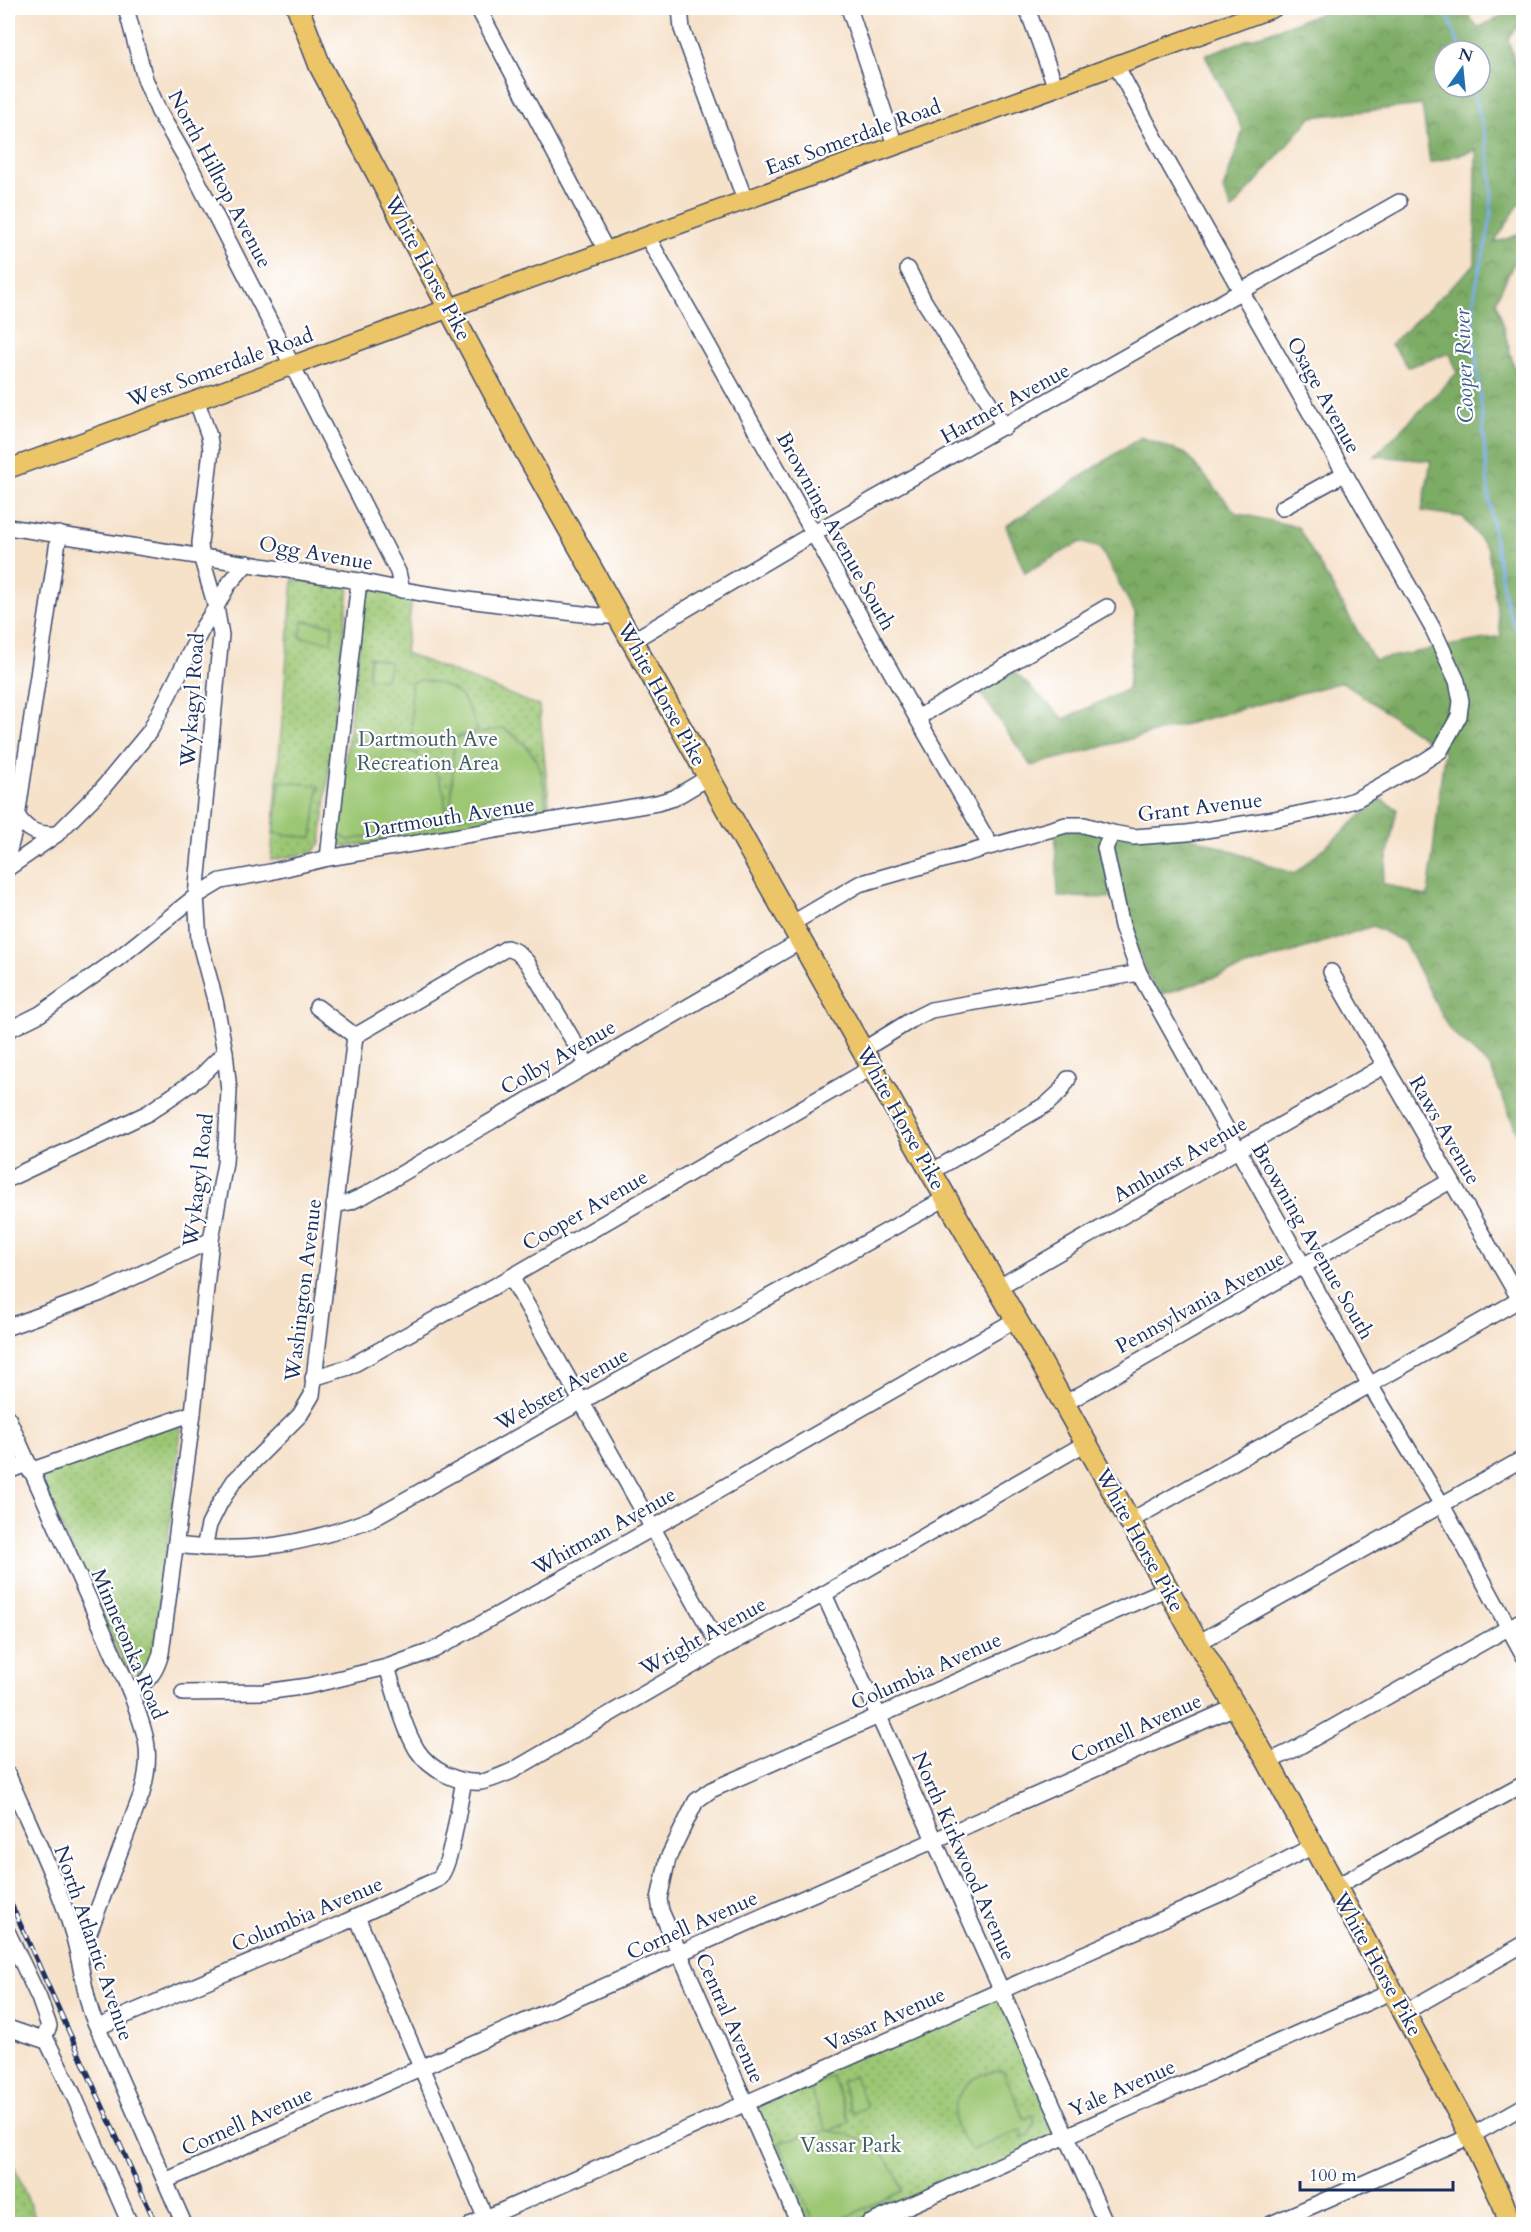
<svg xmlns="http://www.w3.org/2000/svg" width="1531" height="2232" viewBox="0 0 1531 2232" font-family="Cardo,serif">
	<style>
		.forest { fill: url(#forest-crowns); stroke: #4c6e62; stroke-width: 1.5; fill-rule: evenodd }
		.park { fill: url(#park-dots); stroke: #5c7b68; stroke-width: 1.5 }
		.pitch { fill: #9cc773; stroke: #5c7b68; stroke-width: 1.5 }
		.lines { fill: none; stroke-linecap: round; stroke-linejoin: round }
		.stream { stroke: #7aaee7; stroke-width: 3 }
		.minor-casing { stroke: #3c4a6e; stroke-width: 18 }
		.major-casing { stroke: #3c4a6e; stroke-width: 21 }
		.highway-casing { stroke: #3c4a6e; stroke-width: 24 }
		.minor { stroke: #fff; stroke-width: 15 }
		.major { stroke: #edc569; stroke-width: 18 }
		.highway { stroke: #edc569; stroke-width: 21 }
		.rail-casing { stroke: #1b2f5e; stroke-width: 5 }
		.rail { stroke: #fff; stroke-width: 3; stroke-dasharray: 9; stroke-linecap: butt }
		.labels { text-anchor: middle; stroke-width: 4.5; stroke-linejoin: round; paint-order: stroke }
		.street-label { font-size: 21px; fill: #1b2f5e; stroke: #fff }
		.park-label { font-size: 21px; fill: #425d64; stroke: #fff }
		.water-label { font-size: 22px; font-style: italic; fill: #3c5b8e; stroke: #fff }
	</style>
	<defs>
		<pattern id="forest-crowns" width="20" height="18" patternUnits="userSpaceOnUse" patternTransform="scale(1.5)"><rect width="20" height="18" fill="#7dac65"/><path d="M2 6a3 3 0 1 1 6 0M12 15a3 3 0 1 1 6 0" fill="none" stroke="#668c56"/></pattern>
		<pattern id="park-dots" width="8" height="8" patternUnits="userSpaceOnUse" patternTransform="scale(1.5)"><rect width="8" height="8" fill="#9cc773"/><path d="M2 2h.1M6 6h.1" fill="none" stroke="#7ea262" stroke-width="1.8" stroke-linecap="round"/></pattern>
	</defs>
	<rect width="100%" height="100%" fill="#fff"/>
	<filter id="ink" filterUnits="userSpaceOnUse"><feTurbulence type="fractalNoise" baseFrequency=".0167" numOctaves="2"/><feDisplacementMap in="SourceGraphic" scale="12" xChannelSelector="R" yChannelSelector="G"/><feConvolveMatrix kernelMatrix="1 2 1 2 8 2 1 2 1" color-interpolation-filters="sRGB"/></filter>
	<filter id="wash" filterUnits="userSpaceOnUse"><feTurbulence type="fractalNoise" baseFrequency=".008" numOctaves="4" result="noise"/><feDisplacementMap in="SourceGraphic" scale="24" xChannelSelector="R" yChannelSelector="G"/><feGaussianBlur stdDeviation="1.35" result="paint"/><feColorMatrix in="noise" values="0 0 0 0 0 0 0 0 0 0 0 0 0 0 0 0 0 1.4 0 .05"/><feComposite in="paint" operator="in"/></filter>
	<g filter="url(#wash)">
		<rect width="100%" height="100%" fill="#f6e1c9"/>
		<path class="forest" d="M 1335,8 L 1463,8 L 1478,28 L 1517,8 L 1523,8 L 1523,20 L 1508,38 L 1523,93 L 1523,198 L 1494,243 L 1523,233 L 1523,259 L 1515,261 L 1496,300 L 1517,378 L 1524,377 L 1523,1147 L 1490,1067 L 1449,1029 L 1404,942 L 1373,926 L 1157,996 L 1115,898 L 1058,897 L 1055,823 L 1185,834 L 1294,874 L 1380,799 L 1397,809 L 1382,883 L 1428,897 L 1444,752 L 1342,682 L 1031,766 L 979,691 L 1010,668 L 1064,719 L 1128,689 L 1135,613 L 1100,548 L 1080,542 L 1025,573 L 1006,526 L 1141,437 L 1186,454 L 1236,513 L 1298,527 L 1374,660 L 1501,636 L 1488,549 L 1463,517 L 1422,511 L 1431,461 L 1375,456 L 1457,373 L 1450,353 L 1408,367 L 1391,344 L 1475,264 L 1476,150 L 1430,163 L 1422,105 L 1311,117 L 1232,210 L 1223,190 L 1243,130 L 1205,55 ZM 1444,51 L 1480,51 L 1480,87 L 1444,87 Z"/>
		<g class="park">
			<path d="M 293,579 L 349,587 L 321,843 L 313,852 L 271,860 Z"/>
			<path d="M 365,589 L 412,597 L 405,653 L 539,706 L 550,813 L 347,847 L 339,843 L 337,834 Z"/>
			<path d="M 177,1421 L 181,1426 L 181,1431 L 153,1660 L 149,1669 L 142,1674 L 131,1671 L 124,1664 L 39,1478 L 49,1469 Z"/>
			<path d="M 1001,1990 L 1066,2135 L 868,2224 L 799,2224 L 745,2104 Z"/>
			<path d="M 8,2152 L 38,2224 L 8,2224 Z"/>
		</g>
		<g class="pitch">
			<path d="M 303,621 L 333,625 L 331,642 L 300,637 Z"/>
			<path d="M 370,657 L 390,662 L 386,679 L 368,678 Z"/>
			<path d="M 421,680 C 457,685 467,696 477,731 L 418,747 L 412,742 L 411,682 Z"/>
			<path d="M 503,728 C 538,749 544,770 546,809 L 458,817 L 451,811 L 454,739 Z"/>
			<path d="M 348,740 C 391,740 438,749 445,800 C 446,808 444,816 444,824 L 348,840 L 337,833 Z"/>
			<path d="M 280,781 L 319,786 L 312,838 L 274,833 Z"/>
			<path d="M 1003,2071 L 1024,2118 L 1027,2119 L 1029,2116 L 1032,2115 L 1035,2122 L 1029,2135 L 1022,2137 L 1022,2131 L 1020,2130 L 972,2150 C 965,2142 957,2133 955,2122 C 950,2093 975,2070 1003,2071 Z"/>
			<path d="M 832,2076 L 850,2122 L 829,2131 C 868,2137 890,2152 902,2191 L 831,2224 L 815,2224 L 779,2143 L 808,2134 L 827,2131 L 809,2086 Z"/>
			<path d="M 854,2076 L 867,2107 L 853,2113 L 841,2082 Z"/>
		</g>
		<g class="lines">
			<g class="stream">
				<path d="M 1445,8 L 1461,51"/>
				<path d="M 1472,87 C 1485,131 1496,175 1490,221 C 1487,248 1476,274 1474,301 C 1471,339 1479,377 1482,415 C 1486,463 1489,511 1498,559 C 1503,588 1505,616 1524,640"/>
			</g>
		</g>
	</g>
	<g filter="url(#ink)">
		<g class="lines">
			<defs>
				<g id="minor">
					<path d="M 126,8 L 145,79 L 159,112 L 188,162 L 398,572 L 402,590"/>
					<path d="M 478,8 L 606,250"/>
					<path d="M 680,8 L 682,29 L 745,200"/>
					<path d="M 849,8 L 895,145"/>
					<path d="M 1027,8 L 1056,88"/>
					<path d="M 647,236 L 917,718 L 990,845"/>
					<path d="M 908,269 L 924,301 L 1005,427"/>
					<path d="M 1282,508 L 1344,474"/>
					<path d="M 8,527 L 359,581 C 438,599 519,606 600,616 L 618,616"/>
					<path d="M 632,641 L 814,533 L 1399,202"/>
					<path d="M 917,718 L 1107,607"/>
					<path d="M 17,815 C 27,832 39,835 57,834"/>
					<path d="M 1112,833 L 1105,848 L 1122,926 L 1139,973 L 1370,1385 L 1442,1505 L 1524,1656"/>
					<path d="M 8,854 L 16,824 L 59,534"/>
					<path d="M 328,858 L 359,581"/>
					<path d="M 8,868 L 57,834 L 102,789 L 150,731 L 203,627 L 216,607 L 201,556 L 200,543 L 211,450 L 209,436 L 196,399"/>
					<path d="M 791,924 L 859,884 L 1066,825 L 1084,825 L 1112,833 L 1134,837 L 1187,833 L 1274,819 L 1332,807 L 1355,800 L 1423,762 L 1440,751 L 1459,716 L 1461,701 L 1457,681 L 1432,627 L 1170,166 L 1116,65"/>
					<path d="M 1331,972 L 1524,1307"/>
					<path d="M 317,1007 L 355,1036"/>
					<path d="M 8,1030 L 40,1014 L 116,960 L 196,896 L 221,881 L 270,872 L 328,858 L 657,803 L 674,798 L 709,777"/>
					<path d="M 355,1036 L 507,948 L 517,952 L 527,962 L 587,1064"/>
					<path d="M 863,1050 L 913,1019 L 931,1010 L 1139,973"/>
					<path d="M 931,1172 L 1047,1104 L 1060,1092 L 1068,1079"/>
					<path d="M 8,1179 L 148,1113 L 200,1077 L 225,1052"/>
					<path d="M 334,1205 L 350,1202 L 365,1195 L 801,941"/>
					<path d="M 511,1277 L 721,1649"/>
					<path d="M 997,1288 L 1384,1066"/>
					<path d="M 8,1327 L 101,1293 L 211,1240"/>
					<path d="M 313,1378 L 349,1367 L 511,1277 L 873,1067"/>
					<path d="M 1064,1404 L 1450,1181"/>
					<path d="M 8,1418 L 130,1691 C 145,1732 154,1749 142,1793 L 79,1959"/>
					<path d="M 8,1471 L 27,1464"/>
					<path d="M 30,1471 L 193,1413"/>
					<path d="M 1130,1521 L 1519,1300"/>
					<path d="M 177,1545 C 248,1554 305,1545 371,1519 L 946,1198"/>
					<path d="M 204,1548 L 209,1525 L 220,1503 L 234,1481 L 300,1415 L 312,1395 L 355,1036"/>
					<path d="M 824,1594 L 1106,2224"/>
					<path d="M 1198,1643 L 1524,1458"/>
					<path d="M 387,1667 C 395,1692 403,1727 417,1750 C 430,1770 458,1784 481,1782 C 492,1780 502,1775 512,1771 L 721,1649 L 824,1594 L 1086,1443"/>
					<path d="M 130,1691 C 148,1683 156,1672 161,1653 L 193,1413 L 211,1240 L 225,1163 L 229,1091 L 225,1052 L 215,1000 L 199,940 L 196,896 L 221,635 L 216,607 L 228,585 L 247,563"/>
					<path d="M 183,1693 L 265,1692 L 308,1686 L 387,1667 L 434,1650 L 653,1528 L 1017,1319"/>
					<path d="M 1268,1762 L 1293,1750 L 1524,1619"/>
					<path d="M 8,1775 C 30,1827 57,1879 73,1934 C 81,1961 83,1988 92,2015 L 184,2224"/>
					<path d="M 1335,1887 L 1524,1784"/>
					<path d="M 357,1917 L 488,2224"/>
					<path d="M 8,1933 L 39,1998 L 49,2026 L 43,2040 L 8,2028"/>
					<path d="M 1405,2012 L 1524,1944"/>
					<path d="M 98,2027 L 341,1924 L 438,1879 C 452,1867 459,1801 464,1781"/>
					<path d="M 45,2037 L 74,2096 L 130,2224"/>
					<path d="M 165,2181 L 1235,1707"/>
					<path d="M 472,2224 L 1222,1893 L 1313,1846"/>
					<path d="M 799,2224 L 661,1911 L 659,1899 L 668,1858 L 696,1801 L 711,1790 L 1168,1588"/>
					<path d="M 868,2224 L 1393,1991"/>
					<path d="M 1271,2224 L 1471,2136 L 1524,2106"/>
				</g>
				<path id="major" d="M 8,469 L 1273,8"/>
				<path id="highway" d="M 298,8 L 320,66 L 524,449 L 931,1172 L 1039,1359 L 1198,1643 L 1268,1762 L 1471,2136 L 1503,2203 L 1510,2224"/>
			</defs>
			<use href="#minor" class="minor-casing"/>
			<use href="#major" class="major-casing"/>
			<use href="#highway" class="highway-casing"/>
			<use href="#minor" class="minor"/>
			<use href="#major" class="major"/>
			<use href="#highway" class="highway"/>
			<defs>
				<path id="rail" d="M 8,1897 L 156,2224"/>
			</defs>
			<use href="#rail" class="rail-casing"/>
			<use href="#rail" class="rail"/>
		</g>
	</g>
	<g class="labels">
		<g class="street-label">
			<text transform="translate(853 137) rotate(-20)" y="7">East Somerdale Road</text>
			<text transform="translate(220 179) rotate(62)" y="7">North Hilltop Avenue</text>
			<text transform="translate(428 268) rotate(62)" y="7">White Horse Pike</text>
			<text transform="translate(220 367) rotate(-20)" y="7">West Somerdale Road</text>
			<text transform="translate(1324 395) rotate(61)" y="7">Osage Avenue</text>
			<text transform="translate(1005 403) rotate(-29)" y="7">Hartner Avenue</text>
			<text transform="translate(836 531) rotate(61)" y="7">Browning Avenue South</text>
			<text transform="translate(316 553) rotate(10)" y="7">Ogg Avenue</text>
			<text transform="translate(662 694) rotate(61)" y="7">White Horse Pike</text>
			<text transform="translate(192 700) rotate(-86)" y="7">Wykagyl Road</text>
			<text transform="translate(1200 807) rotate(-7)" y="7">Grant Avenue</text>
			<text transform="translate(449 817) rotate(-9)" y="7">Dartmouth Avenue</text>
			<text transform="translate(558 1057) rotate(-30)" y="7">Colby Avenue</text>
			<text transform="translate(901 1118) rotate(61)" y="7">White Horse Pike</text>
			<text transform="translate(1445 1130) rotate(60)" y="7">Raws Avenue</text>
			<text transform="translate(1180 1159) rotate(-30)" y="7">Amhurst Avenue</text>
			<text transform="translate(198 1180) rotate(-83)" y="7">Wykagyl Road</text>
			<text transform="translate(585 1210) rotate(-30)" y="7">Cooper Avenue</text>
			<text transform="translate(1313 1241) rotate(60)" y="7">Browning Avenue South</text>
			<text transform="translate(303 1290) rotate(-83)" y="7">Washington Avenue</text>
			<text transform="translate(1200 1302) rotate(-29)" y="7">Pennsylvania Avenue</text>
			<text transform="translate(562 1389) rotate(-29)" y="7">Webster Avenue</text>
			<text transform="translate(604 1531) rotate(-29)" y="7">Whitman Avenue</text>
			<text transform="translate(1140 1540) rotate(61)" y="7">White Horse Pike</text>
			<text transform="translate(703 1636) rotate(-29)" y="7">Wright Avenue</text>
			<text transform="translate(129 1644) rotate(67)" y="7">Minnetonka Road</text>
			<text transform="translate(926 1671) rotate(-24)" y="7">Columbia Avenue</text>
			<text transform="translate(1136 1728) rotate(-24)" y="7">Cornell Avenue</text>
			<text transform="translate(964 1856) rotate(66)" y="7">North Kirkwood Avenue</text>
			<text transform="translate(307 1914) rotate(-23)" y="7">Columbia Avenue</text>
			<text transform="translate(692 1925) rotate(-24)" y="7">Cornell Avenue</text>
			<text transform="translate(94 1943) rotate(71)" y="7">North Atlantic Avenue</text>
			<text transform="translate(1378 1964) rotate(61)" y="7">White Horse Pike</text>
			<text transform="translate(730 2018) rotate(66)" y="7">Central Avenue</text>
			<text transform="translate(885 2019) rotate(-24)" y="7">Vassar Avenue</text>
			<text transform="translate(1122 2088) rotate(-24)" y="7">Yale Avenue</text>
			<text transform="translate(247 2121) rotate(-24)" y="7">Cornell Avenue</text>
		</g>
		<g class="park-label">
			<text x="428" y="746">Dartmouth Ave<tspan x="428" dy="24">Recreation Area</tspan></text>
			<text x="851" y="2152">Vassar Park</text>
		</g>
		<g class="water-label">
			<text transform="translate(1463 366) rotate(-92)" y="8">Cooper River</text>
		</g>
	</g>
	<rect width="1531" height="2232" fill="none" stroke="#fff" stroke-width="30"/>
	<g transform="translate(1462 69) rotate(15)"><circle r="28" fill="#ffffff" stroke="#a4acbf" stroke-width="1.5"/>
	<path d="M0-4.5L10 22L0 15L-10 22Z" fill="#1f6fb2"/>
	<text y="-9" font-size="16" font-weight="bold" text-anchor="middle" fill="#1b2f5e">N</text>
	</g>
	<path d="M1300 2181v9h153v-9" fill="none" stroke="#1b2f5e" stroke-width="3"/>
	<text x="1309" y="2181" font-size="18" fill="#1b2f5e" stroke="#ffffff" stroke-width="4.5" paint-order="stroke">100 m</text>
</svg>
